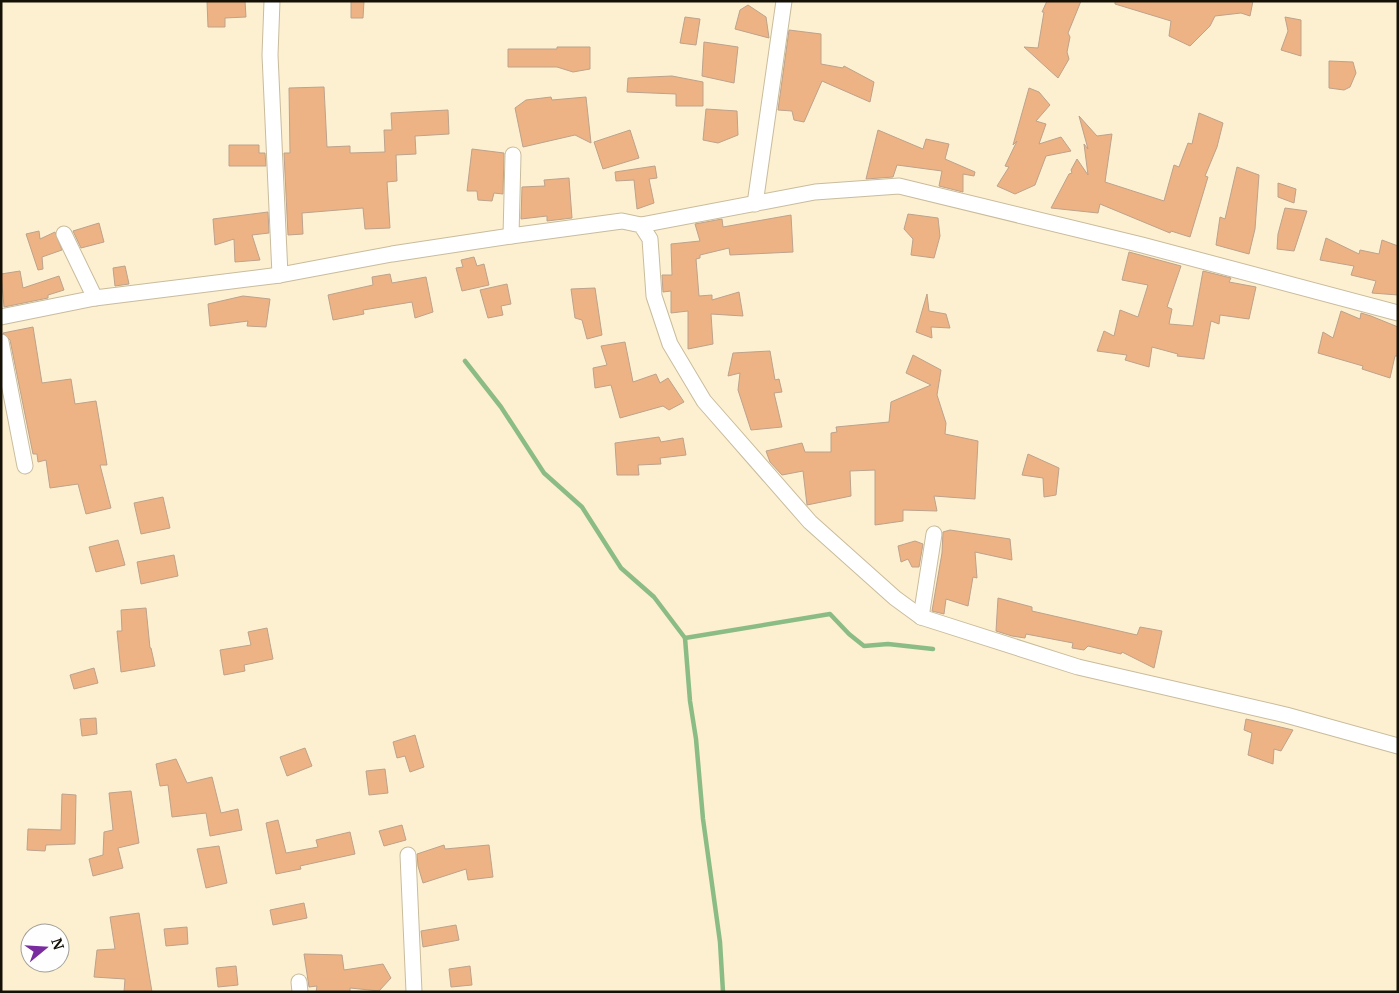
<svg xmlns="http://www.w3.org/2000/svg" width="1399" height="993" viewBox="0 0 1399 993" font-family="Merriweather,serif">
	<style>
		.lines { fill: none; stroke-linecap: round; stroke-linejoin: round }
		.stream { stroke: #8cbc86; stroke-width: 4.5 }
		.building { fill: #edb384; stroke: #bda28c }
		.street-casing { stroke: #c9bc9d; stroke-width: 17 }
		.street { stroke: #fff; stroke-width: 15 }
	</style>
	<rect width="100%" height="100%" fill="#fdf0d0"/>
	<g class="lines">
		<g class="stream">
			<path d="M 465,361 L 501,407 L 544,473 L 582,507 L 621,568 L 654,597 L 685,638 L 690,701 L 696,739 L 703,819 L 720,942 L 723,992"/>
			<path d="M 685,638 L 830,614 L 849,634 L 864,646 L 888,644 L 933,649"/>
		</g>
	</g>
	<g class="building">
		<path d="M 207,1 L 245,1 L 246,17 L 225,18 L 225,27 L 208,27 Z"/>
		<path d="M 351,1 L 364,1 L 363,18 L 351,18 Z"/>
		<path d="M 1047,1 L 1081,1 L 1068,33 L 1070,37 L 1067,52 L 1069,59 L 1058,78 L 1024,47 L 1038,48 L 1044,12 L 1042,12 Z"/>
		<path d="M 1115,1 L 1253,1 L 1250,16 L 1241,13 L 1215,16 L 1210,26 L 1190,46 L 1169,36 L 1171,21 L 1115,4 Z"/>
		<path d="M 748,5 L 766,17 L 769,38 L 735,29 L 740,10 Z"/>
		<path d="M 685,17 L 700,19 L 696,45 L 680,43 Z"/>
		<path d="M 1285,17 L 1301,20 L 1301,56 L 1281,50 L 1288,31 Z"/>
		<path d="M 789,30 L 821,34 L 821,64 L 843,68 L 844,66 L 874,82 L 870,102 L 822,81 L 804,122 L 794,120 L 792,111 L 778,110 Z"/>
		<path d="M 704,42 L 738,47 L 734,83 L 702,76 Z"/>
		<path d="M 557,47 L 590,47 L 590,69 L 573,72 L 557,67 L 508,67 L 508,49 L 557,49 Z"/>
		<path d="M 1329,61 L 1353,62 L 1356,73 L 1350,87 L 1344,90 L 1329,88 Z"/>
		<path d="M 672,76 L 703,82 L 703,106 L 676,106 L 676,94 L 627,92 L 628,78 Z"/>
		<path d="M 324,87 L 327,147 L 350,146 L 350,153 L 385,152 L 384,130 L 392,130 L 391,113 L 448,110 L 449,134 L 415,136 L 416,154 L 396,155 L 397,181 L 387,182 L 390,228 L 365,229 L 363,208 L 302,213 L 303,234 L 288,235 L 284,153 L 290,153 L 289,88 Z"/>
		<path d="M 1029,88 L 1039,92 L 1050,105 L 1036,121 L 1046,124 L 1039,144 L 1061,137 L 1071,151 L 1046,156 L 1035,185 L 1015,194 L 997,186 L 1009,167 L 1005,166 L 1017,141 L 1013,145 Z"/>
		<path d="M 551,97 L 552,100 L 586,97 L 591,143 L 575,135 L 523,147 L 515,108 L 526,100 Z"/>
		<path d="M 706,109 L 737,111 L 738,135 L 718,143 L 703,140 Z"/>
		<path d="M 1199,113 L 1223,123 L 1217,147 L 1205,176 L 1208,177 L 1190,237 L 1171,231 L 1170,233 L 1100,204 L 1098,213 L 1051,208 L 1069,174 L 1072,173 L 1071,170 L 1077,159 L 1088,175 L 1084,144 L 1088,149 L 1079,116 L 1097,136 L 1112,134 L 1105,182 L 1164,201 L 1174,165 L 1179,167 L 1188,143 L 1192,144 Z"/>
		<path d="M 630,130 L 639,158 L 603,169 L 594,142 Z"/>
		<path d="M 878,130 L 923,149 L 926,139 L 949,144 L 945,159 L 975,172 L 974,176 L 963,174 L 963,192 L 939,186 L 942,171 L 897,165 L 893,177 L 866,179 Z"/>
		<path d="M 229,145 L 259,145 L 259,153 L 265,153 L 266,166 L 229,166 Z"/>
		<path d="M 472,149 L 504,153 L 503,194 L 494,193 L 492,201 L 478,200 L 477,191 L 467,191 Z"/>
		<path d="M 655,166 L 657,178 L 649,179 L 654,203 L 637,209 L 634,180 L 616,181 L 615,172 Z"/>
		<path d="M 1237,167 L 1259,175 L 1255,229 L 1249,254 L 1216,245 L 1220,217 L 1225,219 Z"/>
		<path d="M 569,178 L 572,218 L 547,221 L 547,216 L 521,219 L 522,187 L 545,186 L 544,180 Z"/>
		<path d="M 1278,183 L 1296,189 L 1294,203 L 1278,197 Z"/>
		<path d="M 1285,208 L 1307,211 L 1294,251 L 1277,249 L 1278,234 Z"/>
		<path d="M 268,212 L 269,233 L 252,235 L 260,260 L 235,262 L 234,239 L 215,245 L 213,219 Z"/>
		<path d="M 908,214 L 938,218 L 940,236 L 934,258 L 911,255 L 913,239 L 904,229 Z"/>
		<path d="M 791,215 L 793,252 L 730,255 L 729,248 L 700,255 L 700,258 L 696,259 L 699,296 L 712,295 L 712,300 L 739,292 L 743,316 L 711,314 L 713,344 L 688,349 L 688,311 L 671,313 L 671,291 L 663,292 L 662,275 L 672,275 L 671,244 L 700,241 L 695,224 L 722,219 L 723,227 Z"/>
		<path d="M 99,223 L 104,242 L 81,248 L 73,231 Z"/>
		<path d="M 39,231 L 40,239 L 55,232 L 62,250 L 42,257 L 43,269 L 38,270 L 26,234 Z"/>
		<path d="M 1326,238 L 1359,254 L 1360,250 L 1379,254 L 1382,240 L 1398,246 L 1398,295 L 1372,293 L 1376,281 L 1351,275 L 1354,266 L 1320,260 Z"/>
		<path d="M 1129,252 L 1181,266 L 1167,307 L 1172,309 L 1169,324 L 1193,326 L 1203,271 L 1231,278 L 1229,282 L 1256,287 L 1249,319 L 1220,315 L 1219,324 L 1211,321 L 1204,359 L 1177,356 L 1178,354 L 1152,347 L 1149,367 L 1125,360 L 1127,355 L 1097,351 L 1104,331 L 1114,336 L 1120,310 L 1138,317 L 1148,285 L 1122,280 Z"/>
		<path d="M 474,257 L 477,266 L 484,264 L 489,285 L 462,291 L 456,268 L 463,267 L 461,260 Z"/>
		<path d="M 125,266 L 129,284 L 115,286 L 113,268 Z"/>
		<path d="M 20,271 L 23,288 L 59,276 L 64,290 L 48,295 L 48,298 L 4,307 L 1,274 Z"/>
		<path d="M 390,274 L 392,283 L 426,277 L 433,312 L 415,318 L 412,302 L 363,310 L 364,314 L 333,320 L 328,295 L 373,285 L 372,277 Z"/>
		<path d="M 507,284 L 511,304 L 501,306 L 503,315 L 488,318 L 480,290 Z"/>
		<path d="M 595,288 L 602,335 L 587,339 L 582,320 L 575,318 L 571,289 Z"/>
		<path d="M 927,294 L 929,311 L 946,314 L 950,328 L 931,327 L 932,338 L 916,332 Z"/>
		<path d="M 243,296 L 270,299 L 266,327 L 247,326 L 248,321 L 210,326 L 208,304 Z"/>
		<path d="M 1341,311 L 1360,319 L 1361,313 L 1371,316 L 1398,327 L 1398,356 L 1395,356 L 1390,378 L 1362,369 L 1363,366 L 1318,353 L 1323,332 L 1333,338 Z"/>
		<path d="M 33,327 L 42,383 L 71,379 L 75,404 L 96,401 L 107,465 L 100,465 L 111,508 L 86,514 L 78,484 L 50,488 L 46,460 L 38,462 L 37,454 L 33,454 L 10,340 L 3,333 Z"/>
		<path d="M 625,342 L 633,382 L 656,374 L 660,383 L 668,378 L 684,402 L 669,410 L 663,406 L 620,418 L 611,385 L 595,388 L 593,368 L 607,365 L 601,346 Z"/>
		<path d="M 770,351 L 775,380 L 779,379 L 782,392 L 774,393 L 782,427 L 751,430 L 738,390 L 740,373 L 728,376 L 733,353 Z"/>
		<path d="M 913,355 L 941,370 L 937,395 L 946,423 L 945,434 L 978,441 L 975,499 L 934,496 L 937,511 L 903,510 L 903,521 L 875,525 L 875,470 L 850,471 L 851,496 L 807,505 L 803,471 L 782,475 L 770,462 L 766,451 L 802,443 L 805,452 L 831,452 L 831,433 L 837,432 L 836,427 L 889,422 L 891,402 L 931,385 L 906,373 Z"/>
		<path d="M 659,437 L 661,442 L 683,438 L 686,455 L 660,458 L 661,464 L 638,465 L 639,475 L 617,475 L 615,443 Z"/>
		<path d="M 1028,454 L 1059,468 L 1056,495 L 1044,497 L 1043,478 L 1022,475 Z"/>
		<path d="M 163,497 L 170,528 L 141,534 L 134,503 Z"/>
		<path d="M 950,530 L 1010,539 L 1012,560 L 975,552 L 977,578 L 973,577 L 968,606 L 946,599 L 944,614 L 932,611 L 942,553 L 943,532 Z"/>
		<path d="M 118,540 L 125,565 L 96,572 L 89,547 Z"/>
		<path d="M 915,541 L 923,544 L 919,567 L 912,567 L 908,559 L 901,562 L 898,546 Z"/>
		<path d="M 174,555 L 178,576 L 141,584 L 137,562 Z"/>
		<path d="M 998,598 L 1032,607 L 1032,611 L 1137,635 L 1140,627 L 1162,631 L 1154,668 L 1122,652 L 1121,654 L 1088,646 L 1084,650 L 1072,648 L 1073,643 L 1026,634 L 1025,638 L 1012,636 L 996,631 Z"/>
		<path d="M 146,608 L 150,648 L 151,648 L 155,666 L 121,672 L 117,631 L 122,631 L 121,610 Z"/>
		<path d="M 267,628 L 273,659 L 244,665 L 245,671 L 224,675 L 220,650 L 251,645 L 248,632 Z"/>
		<path d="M 94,668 L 98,683 L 74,689 L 70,675 Z"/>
		<path d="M 96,718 L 97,734 L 82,736 L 80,719 Z"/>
		<path d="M 1246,719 L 1293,730 L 1281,751 L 1274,749 L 1273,764 L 1248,755 L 1252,733 L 1244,730 Z"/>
		<path d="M 415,735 L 424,767 L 410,772 L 405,756 L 397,758 L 393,742 Z"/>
		<path d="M 305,748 L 312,766 L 287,776 L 280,757 Z"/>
		<path d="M 176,759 L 187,783 L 212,777 L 221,813 L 238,809 L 242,830 L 210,836 L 206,813 L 172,817 L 168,785 L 160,786 L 156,764 Z"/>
		<path d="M 385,769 L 388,793 L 369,795 L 366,771 Z"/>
		<path d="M 131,791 L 139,843 L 118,848 L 123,868 L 93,876 L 89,859 L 103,855 L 104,832 L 113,830 L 109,793 Z"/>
		<path d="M 62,794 L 76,795 L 75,844 L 46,845 L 45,851 L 27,850 L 28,829 L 61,830 Z"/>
		<path d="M 278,820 L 286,853 L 318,847 L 316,840 L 350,832 L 355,854 L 300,866 L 301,869 L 276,874 L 266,823 Z"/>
		<path d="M 402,825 L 406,840 L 384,846 L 379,831 Z"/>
		<path d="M 444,845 L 445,849 L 489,845 L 493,877 L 468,880 L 466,869 L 423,883 L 418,866 L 417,854 Z"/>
		<path d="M 219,846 L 227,883 L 206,888 L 197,849 Z"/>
		<path d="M 304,903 L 307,918 L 273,925 L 270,910 Z"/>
		<path d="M 139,913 L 152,992 L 124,992 L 125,979 L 94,977 L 97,950 L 115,949 L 110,917 Z"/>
		<path d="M 456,925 L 459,940 L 423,947 L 421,931 Z"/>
		<path d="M 187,927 L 188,944 L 166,946 L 164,929 Z"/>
		<path d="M 304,954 L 342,955 L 344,970 L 383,964 L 391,978 L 379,991 L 350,988 L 350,992 L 316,992 L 317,986 L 309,987 Z"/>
		<path d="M 236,966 L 238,985 L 218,987 L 216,968 Z"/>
		<path d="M 470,966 L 472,985 L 451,987 L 449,969 Z"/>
	</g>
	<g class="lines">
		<defs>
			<g id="street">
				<path d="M 272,1 L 270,55 L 280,275"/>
				<path d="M 755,204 L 784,1"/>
				<path d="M 641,225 L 815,192 L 899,186 L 1142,245 L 1398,313"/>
				<path d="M 64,234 L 95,298"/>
				<path d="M 511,236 L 513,155"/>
				<path d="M 1,317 L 95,298 L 280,275 L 392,254 L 511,236 L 622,221 L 641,225 L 650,239 L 654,296 L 670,344 L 704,401 L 810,522 L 895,598 L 921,617 L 1078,667 L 1286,715 L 1398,746"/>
				<path d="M 1,342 L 25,466"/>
				<path d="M 921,617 L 934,534"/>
				<path d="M 408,855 L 414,992"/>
				<path d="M 299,982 L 300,992"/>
			</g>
		</defs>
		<use href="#street" class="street-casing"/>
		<use href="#street" class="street"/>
	</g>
	<rect width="1399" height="993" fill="none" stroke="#141005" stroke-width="5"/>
	<g transform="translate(45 948) rotate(72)"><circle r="24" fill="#fefefe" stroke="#a09f9a"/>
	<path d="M0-4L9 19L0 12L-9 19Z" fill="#792c9e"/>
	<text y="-8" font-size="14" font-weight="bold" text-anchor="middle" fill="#141005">N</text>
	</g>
</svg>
